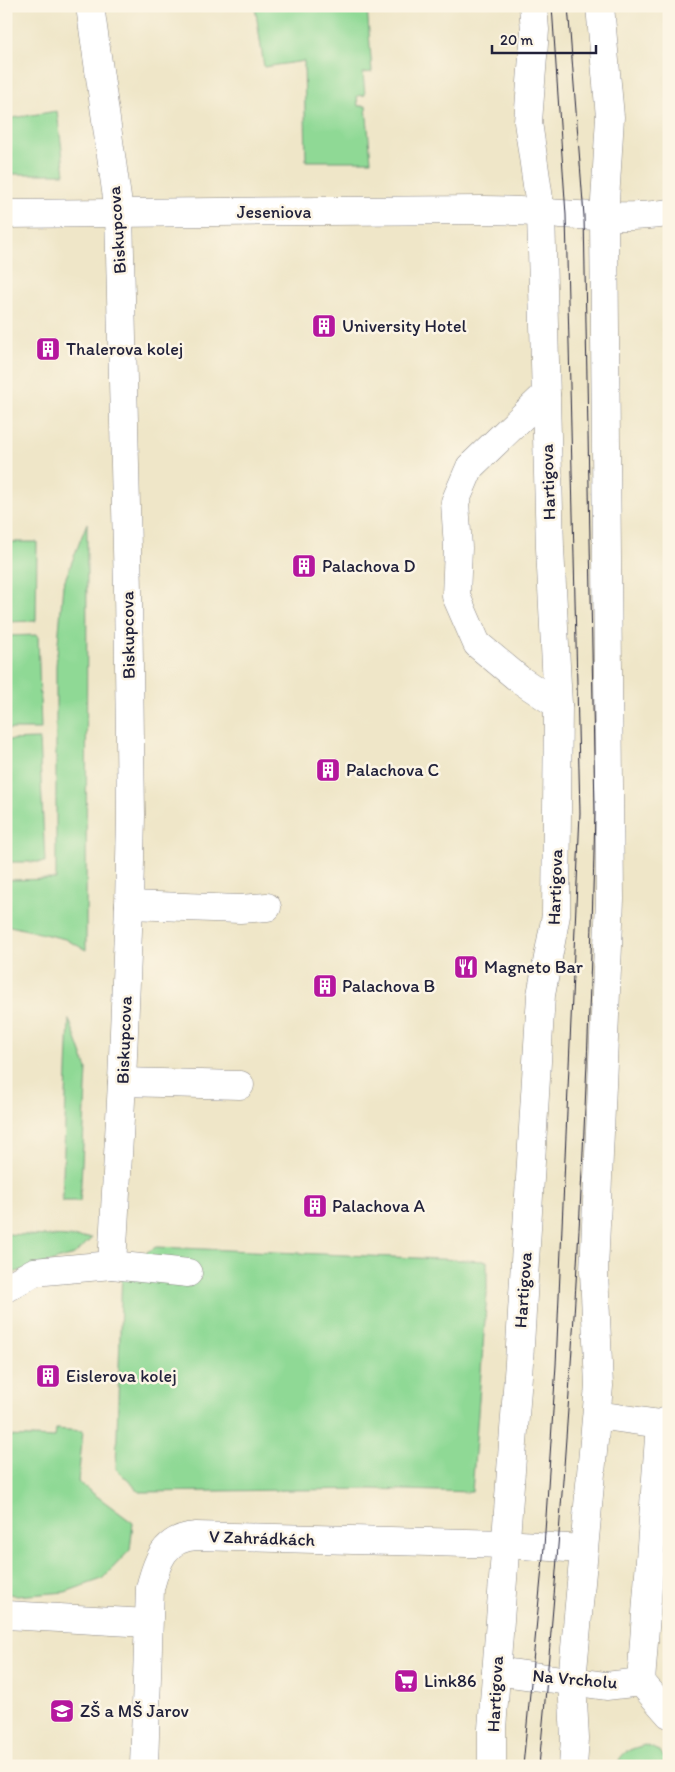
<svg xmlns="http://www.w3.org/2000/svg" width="675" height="1772" viewBox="0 0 675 1772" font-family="Itim,sans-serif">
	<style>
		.green { fill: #8fd995; stroke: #587e68 }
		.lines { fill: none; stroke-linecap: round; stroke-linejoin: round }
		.minor-casing { stroke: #888482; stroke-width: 29 }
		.major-casing { stroke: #888482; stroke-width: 29 }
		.minor { stroke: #fff; stroke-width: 28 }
		.major { stroke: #fff; stroke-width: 28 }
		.tram { stroke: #22223b; stroke-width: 1 }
		.labels { text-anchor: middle; stroke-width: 5; stroke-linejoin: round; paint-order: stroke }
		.street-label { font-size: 18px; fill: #22223b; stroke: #fcf5e5 }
		.poi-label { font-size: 18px; fill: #22223b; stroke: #fcf5e5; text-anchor: start }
	</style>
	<rect width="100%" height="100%" fill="#fcf5e5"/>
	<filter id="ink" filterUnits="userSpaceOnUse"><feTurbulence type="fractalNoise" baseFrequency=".02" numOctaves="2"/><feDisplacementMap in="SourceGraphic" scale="10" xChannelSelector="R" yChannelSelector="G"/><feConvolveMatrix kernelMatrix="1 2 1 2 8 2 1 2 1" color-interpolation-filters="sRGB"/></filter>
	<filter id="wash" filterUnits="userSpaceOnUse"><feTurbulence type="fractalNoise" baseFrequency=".0096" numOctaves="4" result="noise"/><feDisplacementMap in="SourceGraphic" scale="20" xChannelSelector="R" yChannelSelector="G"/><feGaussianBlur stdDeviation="1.12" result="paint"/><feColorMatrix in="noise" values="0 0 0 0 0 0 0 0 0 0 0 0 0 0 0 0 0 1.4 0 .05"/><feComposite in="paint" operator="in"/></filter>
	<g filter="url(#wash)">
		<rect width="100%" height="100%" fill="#efe6c8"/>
		<g class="green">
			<path d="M 255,6 L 367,6 L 372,72 L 363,73 L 365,95 L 357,96 L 358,106 L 366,106 L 371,161 L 306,161 L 304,61 L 264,67 Z"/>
			<path d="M 57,111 L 65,174 L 6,174 L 6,119 Z"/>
			<path d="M 87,523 L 86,950 L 65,939 L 6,925 L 6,880 L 56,879 L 56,666 L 63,585 Z"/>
			<path d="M 6,542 L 37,542 L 36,621 L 6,622 Z"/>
			<path d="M 38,635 L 41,729 L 6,729 L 6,636 Z"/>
			<path d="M 39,739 L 45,862 L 6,862 L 6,740 Z"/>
			<path d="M 69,1019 L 87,1069 L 80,1201 L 62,1201 Z"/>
			<path d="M 6,1234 L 92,1238 L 74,1255 L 6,1275 Z"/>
			<path d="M 156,1247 L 487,1261 L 487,1293 L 472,1492 L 371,1489 L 140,1492 L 116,1469 L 122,1266 Z"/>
			<path d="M 56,1429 L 83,1431 L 78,1482 L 133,1523 L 130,1550 L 102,1579 L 65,1592 L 17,1596 L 6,1593 L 6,1436 L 55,1438 Z"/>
			<path d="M 645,1745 L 660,1751 L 669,1766 L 617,1766 C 621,1751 631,1749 645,1745 Z"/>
		</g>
	</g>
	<g filter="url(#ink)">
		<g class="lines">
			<defs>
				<g id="minor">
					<path d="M 90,6 L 119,212 L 128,591 L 131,815 L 129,905 L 122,1082 L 112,1265"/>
					<path d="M 6,214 C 165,212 325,211 484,210 C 546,210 607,222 669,213"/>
					<path d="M 546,394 L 470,467 L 455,502 L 458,548 L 456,596 L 477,644 L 519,679 L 558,705"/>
					<path d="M 129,905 L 240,909 L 267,907"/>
					<path d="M 122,1082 L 240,1085"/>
					<path d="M 6,1288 L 34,1272 L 112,1265 L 188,1273"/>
					<path d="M 597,1415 L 660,1424 L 669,1420"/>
					<path d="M 6,1615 L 148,1623"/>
					<path d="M 496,1671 L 606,1686 L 641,1682 L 669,1714"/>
					<path d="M 641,1682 L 660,1424"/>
					<path d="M 144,1766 L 150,1588 C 157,1561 164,1538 196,1536 L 505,1544 L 583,1549"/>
				</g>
				<g id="major">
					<path d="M 492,1766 L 492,1729 L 519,1362 L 541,995 L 556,915 L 558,705 L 550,548 L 541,213 L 528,122 L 535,30 L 533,6"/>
					<path d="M 573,1766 L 575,1739 L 572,1681 L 599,1386 L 594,1271 L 610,899 L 604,218 L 610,117 L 600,6"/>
				</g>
			</defs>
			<use href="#minor" class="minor-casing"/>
			<use href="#major" class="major-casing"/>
			<use href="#minor" class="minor"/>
			<use href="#major" class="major"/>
			<g class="tram">
				<path d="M 523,1766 L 544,1547 L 556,1365 L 580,813 L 566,215 L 552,6"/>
				<path d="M 539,1766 C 569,1449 588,1130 595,811 L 584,216 L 568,6"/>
			</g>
		</g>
	</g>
	<defs>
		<symbol id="building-square" viewBox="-11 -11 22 22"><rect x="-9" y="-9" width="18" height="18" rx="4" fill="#b5179e" stroke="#fcf5e5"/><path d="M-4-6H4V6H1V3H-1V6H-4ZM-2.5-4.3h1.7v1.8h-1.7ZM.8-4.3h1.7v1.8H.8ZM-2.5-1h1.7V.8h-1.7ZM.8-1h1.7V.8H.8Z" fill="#fff"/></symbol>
		<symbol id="restaurant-square" viewBox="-11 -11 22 22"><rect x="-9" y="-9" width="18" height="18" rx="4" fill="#b5179e" stroke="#fcf5e5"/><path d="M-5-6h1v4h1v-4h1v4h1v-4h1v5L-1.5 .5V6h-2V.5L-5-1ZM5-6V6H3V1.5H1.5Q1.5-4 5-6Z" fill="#fff"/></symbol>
		<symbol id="supermarket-square" viewBox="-11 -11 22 22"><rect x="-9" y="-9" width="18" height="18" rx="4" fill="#b5179e" stroke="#fcf5e5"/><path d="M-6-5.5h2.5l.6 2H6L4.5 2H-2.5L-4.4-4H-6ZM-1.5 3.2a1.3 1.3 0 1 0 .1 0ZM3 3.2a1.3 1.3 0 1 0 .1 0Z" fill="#fff"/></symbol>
		<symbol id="school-square" viewBox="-11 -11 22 22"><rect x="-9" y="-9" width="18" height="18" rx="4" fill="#b5179e" stroke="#fcf5e5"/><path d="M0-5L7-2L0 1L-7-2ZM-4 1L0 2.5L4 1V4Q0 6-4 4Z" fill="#fff"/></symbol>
	</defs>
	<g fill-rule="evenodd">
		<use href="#building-square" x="310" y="312" width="28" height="28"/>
		<use href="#building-square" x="34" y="335" width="28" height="28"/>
		<use href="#building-square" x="290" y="552" width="28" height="28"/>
		<use href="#building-square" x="314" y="756" width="28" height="28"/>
		<use href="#restaurant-square" x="452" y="953" width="28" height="28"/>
		<use href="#building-square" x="311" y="972" width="28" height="28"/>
		<use href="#building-square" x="301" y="1192" width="28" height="28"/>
		<use href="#building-square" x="34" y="1362" width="28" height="28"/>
		<use href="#supermarket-square" x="392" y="1667" width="28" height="28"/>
		<use href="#school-square" x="48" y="1697" width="28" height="28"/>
	</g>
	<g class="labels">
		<g class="street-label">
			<text x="274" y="218">Jeseniova</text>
			<text transform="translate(117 230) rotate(-94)" y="6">Biskupcova</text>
			<text transform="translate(548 482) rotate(-92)" y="6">Hartigova</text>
			<text transform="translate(128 635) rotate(-91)" y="6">Biskupcova</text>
			<text transform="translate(555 887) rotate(-88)" y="6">Hartigova</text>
			<text transform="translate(124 1040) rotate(-88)" y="6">Biskupcova</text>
			<text transform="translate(523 1290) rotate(-86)" y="6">Hartigova</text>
			<text transform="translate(262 1538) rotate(2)" y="6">V Zahrádkách</text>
			<text transform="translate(575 1679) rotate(5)" y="6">Na Vrcholu</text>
			<text transform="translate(495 1694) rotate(-87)" y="6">Hartigova</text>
		</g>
		<g class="poi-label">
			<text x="342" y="332">University Hotel</text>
			<text x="66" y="355">Thalerova kolej</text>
			<text x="322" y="572">Palachova D</text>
			<text x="346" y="776">Palachova C</text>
			<text x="484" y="973">Magneto Bar</text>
			<text x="342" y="992">Palachova B</text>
			<text x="332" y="1212">Palachova A</text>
			<text x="66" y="1382">Eislerova kolej</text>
			<text x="424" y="1687">Link86</text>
			<text x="80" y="1717">ZŠ a MŠ Jarov</text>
		</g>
	</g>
	<rect width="675" height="1772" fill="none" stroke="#fcf5e5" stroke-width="25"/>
	<path d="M492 45v8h104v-8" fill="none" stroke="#22223b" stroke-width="2.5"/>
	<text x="500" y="45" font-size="15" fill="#22223b" stroke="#fcf5e5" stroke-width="4" paint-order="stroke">20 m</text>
</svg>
